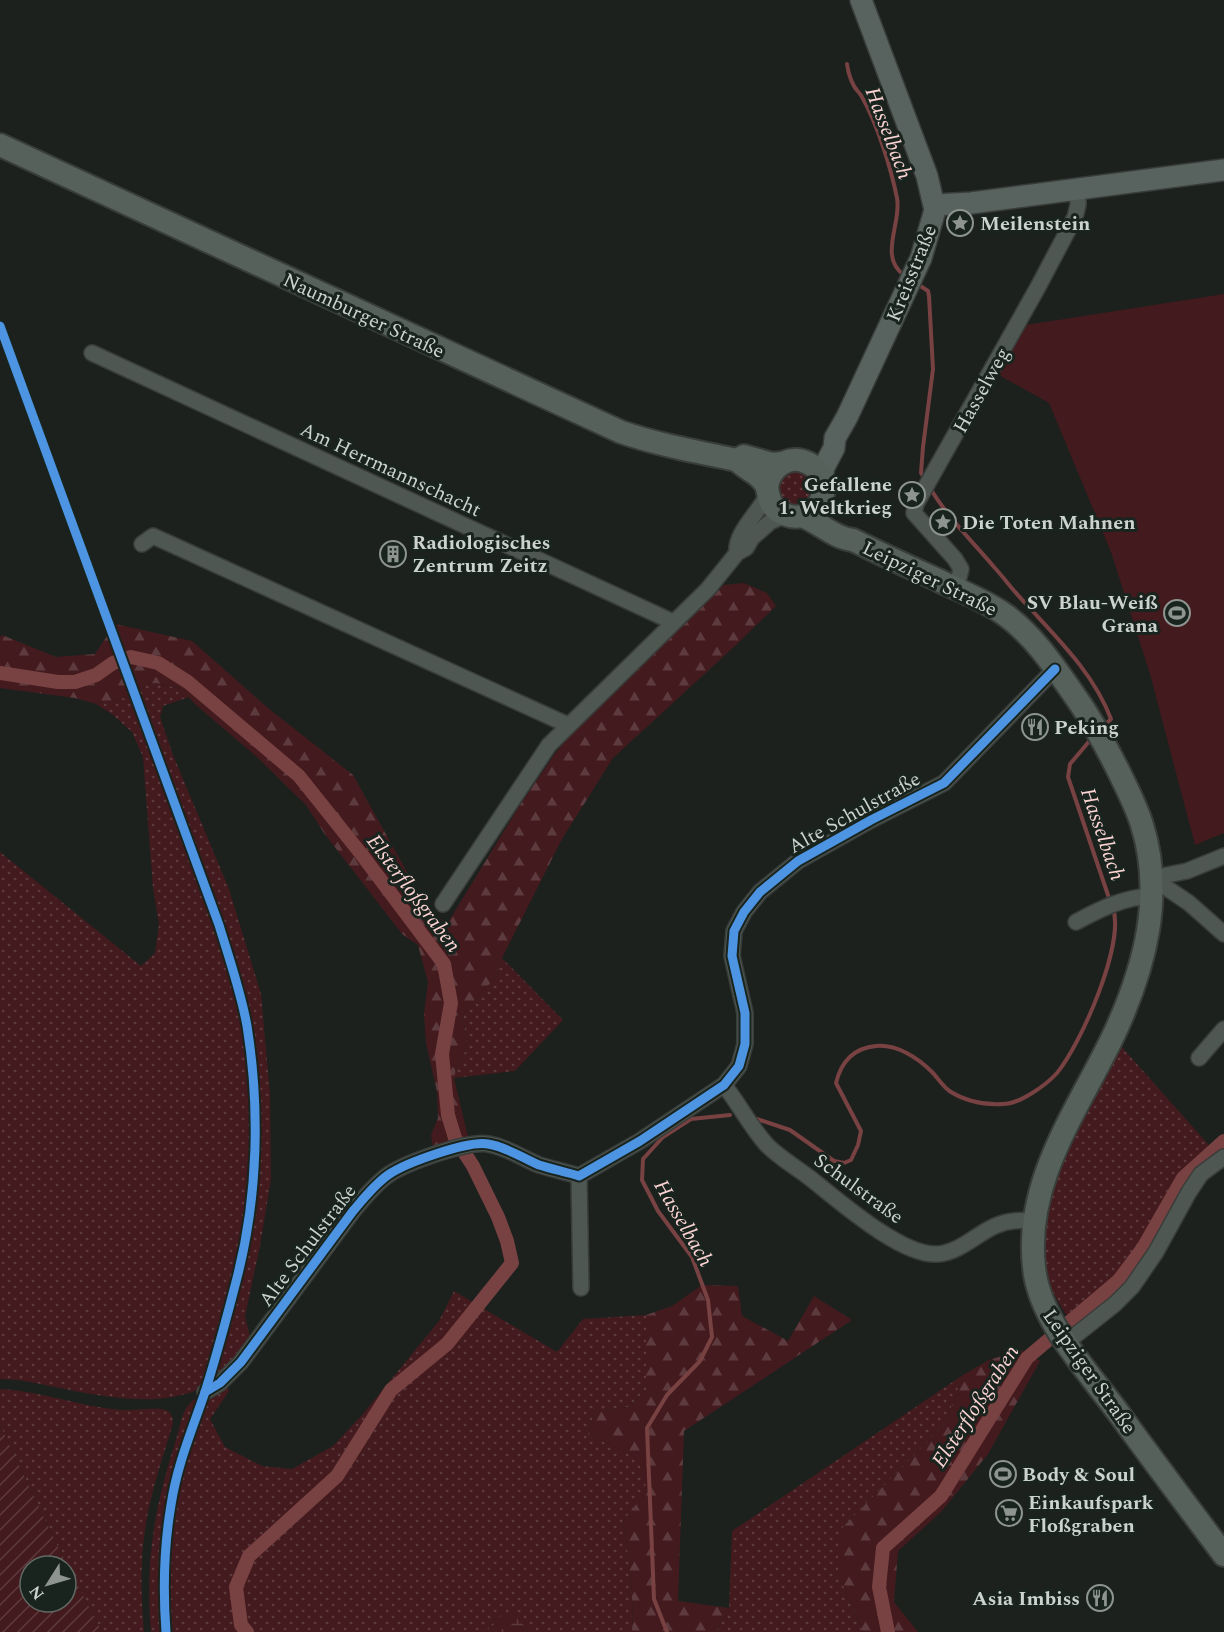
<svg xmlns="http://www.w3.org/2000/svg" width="1224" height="1632" viewBox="0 0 1224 1632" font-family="Spectral,serif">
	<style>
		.grass { fill: url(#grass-dots) }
		.forest { fill: url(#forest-firs) }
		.wetland { fill: url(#wetland-marsh) }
		.garden { fill: url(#garden-furrows); fill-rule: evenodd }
		.pitch { fill: #431a1d }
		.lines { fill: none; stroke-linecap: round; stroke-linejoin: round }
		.stream { stroke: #784142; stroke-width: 4 }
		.canal { stroke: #784142; stroke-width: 14 }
		.street-casing { stroke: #393d3a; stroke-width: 18 }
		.secondary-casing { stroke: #393d3a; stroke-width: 24 }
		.primary-casing { stroke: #393d3a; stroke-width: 26 }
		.street { stroke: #4e5752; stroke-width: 15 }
		.secondary { stroke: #58625e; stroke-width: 21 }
		.primary { stroke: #56615b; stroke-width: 22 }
		.cycleway-casing { stroke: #19241e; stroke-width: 13 }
		.cycleway { stroke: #4d94e3; stroke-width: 9 }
		.labels { text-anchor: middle; stroke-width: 6; stroke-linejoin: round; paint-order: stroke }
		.poi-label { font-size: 20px; font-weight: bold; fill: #ccd3cf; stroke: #19241e; text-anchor: start }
		.street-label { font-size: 20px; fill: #ccd3cf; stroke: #19241e }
		.water-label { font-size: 21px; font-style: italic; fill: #fcd4d4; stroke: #19241e }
	</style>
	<defs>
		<pattern id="grass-dots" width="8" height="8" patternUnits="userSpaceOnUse" patternTransform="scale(1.5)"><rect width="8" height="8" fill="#431a1d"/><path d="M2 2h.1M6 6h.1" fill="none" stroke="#5d3a3d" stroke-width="1.8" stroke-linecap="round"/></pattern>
		<pattern id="forest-firs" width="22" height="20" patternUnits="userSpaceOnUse" patternTransform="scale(1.5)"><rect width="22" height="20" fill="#431a1d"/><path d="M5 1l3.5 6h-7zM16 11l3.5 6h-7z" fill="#5d3a3d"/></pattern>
		<pattern id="wetland-marsh" width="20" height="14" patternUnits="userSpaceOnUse" patternTransform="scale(1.5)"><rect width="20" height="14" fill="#431a1d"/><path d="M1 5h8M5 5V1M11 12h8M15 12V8" fill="none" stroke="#5d3a3d"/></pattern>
		<pattern id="garden-furrows" width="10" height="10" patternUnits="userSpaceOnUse" patternTransform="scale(1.5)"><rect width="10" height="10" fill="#431a1d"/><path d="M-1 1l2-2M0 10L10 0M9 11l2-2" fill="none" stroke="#5d3a3d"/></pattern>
	</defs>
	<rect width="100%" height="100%" fill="#1c211e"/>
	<g class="grass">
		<path d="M 799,467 L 816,484 L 806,505 L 789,506 L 777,495 L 778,478 Z"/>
		<path d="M 157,683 L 181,689 L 189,697 L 163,706 L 160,717 L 173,755 L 229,889 L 261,994 L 270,1094 L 271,1179 L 260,1246 L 245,1316 L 251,1341 C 243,1350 237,1362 228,1370 C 174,1422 84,1391 19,1380 L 0,1379 L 0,852 L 141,966 L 155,953 L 159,924 L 153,888 L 143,757 L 132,732 L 113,715 L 96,704 L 128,697 L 144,684 Z"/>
		<path d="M 502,958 L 563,1020 L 515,1071 L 454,1078 L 457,1064 L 467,1049 L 463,1015 L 483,990 L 495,979 Z"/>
		<path d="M 1120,1045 L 1216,1153 L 1189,1177 L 1133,1275 L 1114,1296 L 1073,1327 L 1044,1277 L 1042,1237 L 1048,1194 L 1061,1157 Z"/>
		<path d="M 454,1291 L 557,1352 L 583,1319 L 646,1315 L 646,1390 L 628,1407 L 595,1411 L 588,1434 L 639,1459 L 648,1491 L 623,1521 C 629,1558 634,1594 632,1632 L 528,1632 L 527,1628 L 496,1617 L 487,1632 L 151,1632 C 145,1561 154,1510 175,1443 C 179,1431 181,1414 189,1404 C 197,1395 215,1391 226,1384 L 229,1391 L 210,1419 L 225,1447 L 262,1466 L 292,1469 L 333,1446 L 362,1415 L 439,1321 Z"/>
		<path d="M 963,1375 L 945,1424 L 843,1527 L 838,1573 L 863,1632 L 716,1632 L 729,1608 L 732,1531 Z"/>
		<path d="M 0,1389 C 42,1391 81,1407 122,1410 C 133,1411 160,1406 168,1411 C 172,1414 173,1419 173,1423 C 166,1448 157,1473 151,1499 C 140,1542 140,1588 144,1632 L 102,1632 L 59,1549 L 0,1425 Z"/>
	</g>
	<g class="forest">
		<path d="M 744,583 L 767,593 L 776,606 L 736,645 L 613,758 L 562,839 L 502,958 L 495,979 L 483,990 L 463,1015 L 467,1049 L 457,1064 L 454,1078 L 468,1137 L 433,1148 L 431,1135 L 438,1118 L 437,1092 L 426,1043 L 424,1014 L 428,982 L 418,945 L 402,934 L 324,833 L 306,805 L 257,757 L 196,705 L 181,689 L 157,683 L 145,684 L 128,697 L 96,704 L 75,698 L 0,688 L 0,637 L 2,635 L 56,657 L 95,654 L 115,624 L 192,641 L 268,708 L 353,775 L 427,908 L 447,924 L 520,805 L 554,755 L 577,726 L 724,585 Z"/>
		<path d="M 702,1285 L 738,1286 L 742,1316 L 788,1341 L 814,1296 L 852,1320 L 684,1431 L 678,1601 L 729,1608 L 716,1632 L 632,1632 C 634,1594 629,1558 623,1521 L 647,1491 L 638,1459 L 588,1434 L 595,1411 L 628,1407 L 646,1390 L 646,1315 L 672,1306 Z"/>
		<path d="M 1021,1350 L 1040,1361 L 988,1454 L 941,1512 L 898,1551 L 894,1602 L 918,1632 L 863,1632 L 838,1573 L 838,1546 L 843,1527 L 945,1424 L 963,1375 L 989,1360 Z"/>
	</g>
	<path class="wetland" d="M 513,1615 L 527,1628 L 528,1632 L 487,1632 L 496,1617 Z"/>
	<path class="garden" d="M 0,1425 L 59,1549 L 102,1632 L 0,1632 ZM 30,1566 L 66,1566 L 66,1602 L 30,1602 Z"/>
	<path class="pitch" d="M 1224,294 L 1224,833 L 1195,845 L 1150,674 L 1111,552 L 1049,403 L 997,374 L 1026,325 Z"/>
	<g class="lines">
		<g class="stream">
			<path d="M 847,64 C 848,71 850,79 854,86 C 856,90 860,93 862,97 C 877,123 891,168 897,198 C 902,223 878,257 904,275"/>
			<path d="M 916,283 L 928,291 L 929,296 L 933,369 L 923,447 L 921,473 L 925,479"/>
			<path d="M 930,488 C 948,518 972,541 994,567 C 1005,579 1015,593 1027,605 C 1059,640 1094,674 1111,719 L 1104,726"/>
			<path d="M 1092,738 L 1070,764 L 1068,777 L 1110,901"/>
			<path d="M 757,1119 L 790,1130 L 834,1161 L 844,1163 L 851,1160 L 858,1145 L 861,1131 L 836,1083 C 841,1062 854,1048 876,1046 C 897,1044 918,1058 932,1072 C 938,1078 943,1087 951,1092 C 967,1102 984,1105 1003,1104 C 1020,1104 1046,1085 1057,1073 C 1081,1044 1125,944 1113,908"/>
			<path d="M 667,1632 L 654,1599 L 647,1428 L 667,1395 L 700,1361 L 712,1337 L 708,1300 L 692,1257 L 658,1211 L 642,1180 L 643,1159 L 663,1137 L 691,1119 L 730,1115"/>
		</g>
		<g class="canal">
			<path d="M 0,673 L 58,682 L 75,682 L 96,675 L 113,663 L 131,657 L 158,663 L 188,682 L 299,776 L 362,855 L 444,964 L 451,1003 L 442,1054 L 448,1115 L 455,1138 L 473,1166 L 498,1217 L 507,1241 L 512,1263 L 447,1344 L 391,1390 L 337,1476 L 249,1556 L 236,1587 L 241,1625 L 247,1632"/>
			<path d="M 888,1632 L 879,1587 L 883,1548 L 941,1496 L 1027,1358 L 1119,1280 L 1143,1248 L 1183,1178 L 1224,1141"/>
		</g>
		<defs>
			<g id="street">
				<path d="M 92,353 L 673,622"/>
				<path d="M 142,544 L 153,536 L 568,725"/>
				<path d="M 737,553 C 734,534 759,512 768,494"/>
				<path d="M 956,589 L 961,569 L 955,559 L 914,513 L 916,504 L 1038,287 L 1075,217 L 1078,205 L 1078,188"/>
				<path d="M 1152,878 L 1189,903 L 1224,934"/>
				<path d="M 1152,878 L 1187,871 L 1224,856"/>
				<path d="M 443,904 L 549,745 L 708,589 L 737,553 L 746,548 L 752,538 L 770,522 L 786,515"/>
				<path d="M 1076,922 C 1100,909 1124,897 1152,896"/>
				<path d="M 1199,1058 L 1224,1029"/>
				<path d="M 724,1085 C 739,1104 750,1126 766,1144 C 778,1157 796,1167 810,1178 C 838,1200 902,1257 938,1254 C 960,1252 975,1235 995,1226 C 1008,1220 1020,1220 1035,1221"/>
				<path d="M 579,1176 L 581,1288"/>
				<path d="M 1067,1342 L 1115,1304 L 1132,1287 L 1156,1252 L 1189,1192 L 1201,1174 L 1224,1157"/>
				<path d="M 205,1392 L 220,1383 L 241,1362 L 353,1211 C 364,1198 374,1185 388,1175 C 405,1163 469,1140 488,1144 C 507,1147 522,1158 539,1165 C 552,1169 566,1172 579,1176 L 640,1141 L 724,1085 L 739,1066 L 745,1044 L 745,1013 L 732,956 L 734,931 L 744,912 L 760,892 L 798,861 L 871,820 L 944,783 L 1055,669"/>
			</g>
			<g id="secondary">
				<path d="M 935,205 L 971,203 L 1224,170"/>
				<path d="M 822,477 L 824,467 L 834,448 L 835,438 L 847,417 L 921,258 L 935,210 L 927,176 L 861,0"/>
			</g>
			<g id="primary">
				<path d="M 0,145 L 621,432 C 659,445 698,452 737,460 L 744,456 L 772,464 L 783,463"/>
				<path d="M 737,460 C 745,470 763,474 767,488 C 768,491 768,494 769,497 C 771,505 776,511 784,514 C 817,529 841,479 808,463 C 788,453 770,468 767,487"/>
				<path d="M 802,516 C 820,523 834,538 853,540 C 881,554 909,567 938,580 C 960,591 984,600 1004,614 C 1034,635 1056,669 1077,699 C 1093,722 1107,748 1120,774 C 1128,791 1137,808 1142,825 C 1164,895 1145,966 1116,1030 C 1081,1106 1024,1178 1034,1267 C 1039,1321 1089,1372 1120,1415 C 1154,1462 1189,1508 1224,1555"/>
			</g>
		</defs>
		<use href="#street" class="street-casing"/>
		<use href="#secondary" class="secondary-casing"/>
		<use href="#primary" class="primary-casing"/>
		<use href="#street" class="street"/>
		<use href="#secondary" class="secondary"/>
		<use href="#primary" class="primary"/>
		<defs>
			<g id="cycleway">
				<path d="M 0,326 L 219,925 C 229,958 241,992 247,1026 C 260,1107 258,1194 238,1274 C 228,1313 217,1354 205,1392 C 192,1430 177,1465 171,1505 C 164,1546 163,1591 166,1632"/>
				<path d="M 205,1392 L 220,1383 L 241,1362 L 353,1211 C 364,1198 374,1185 388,1175 C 405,1163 469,1140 488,1144 C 507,1147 522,1158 539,1165 C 552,1169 566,1172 579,1176 L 640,1141 L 724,1085 L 739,1066 L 745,1044 L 745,1013 L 732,956 L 734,931 L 744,912 L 760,892 L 798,861 L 871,820 L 944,783 L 1055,669"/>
			</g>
		</defs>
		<use href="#cycleway" class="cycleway-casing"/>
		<use href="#cycleway" class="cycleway"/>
	</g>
	<defs>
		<symbol id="sight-ring" viewBox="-11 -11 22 22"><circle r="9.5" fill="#19241e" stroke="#8e9591" stroke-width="1.5"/><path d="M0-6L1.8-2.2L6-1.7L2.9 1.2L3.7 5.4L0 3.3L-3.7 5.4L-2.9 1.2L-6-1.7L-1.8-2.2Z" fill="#8e9591"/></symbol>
		<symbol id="building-ring" viewBox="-11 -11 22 22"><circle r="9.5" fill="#19241e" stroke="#8e9591" stroke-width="1.5"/><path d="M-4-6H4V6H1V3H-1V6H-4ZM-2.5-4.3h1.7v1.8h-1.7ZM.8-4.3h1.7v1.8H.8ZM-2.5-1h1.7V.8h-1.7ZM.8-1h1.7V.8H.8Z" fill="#8e9591"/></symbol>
		<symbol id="stadium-ring" viewBox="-11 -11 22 22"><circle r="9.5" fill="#19241e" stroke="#8e9591" stroke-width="1.5"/><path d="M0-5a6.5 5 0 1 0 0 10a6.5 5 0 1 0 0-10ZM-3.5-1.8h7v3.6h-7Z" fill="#8e9591"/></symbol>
		<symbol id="restaurant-ring" viewBox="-11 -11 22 22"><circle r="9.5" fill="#19241e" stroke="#8e9591" stroke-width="1.5"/><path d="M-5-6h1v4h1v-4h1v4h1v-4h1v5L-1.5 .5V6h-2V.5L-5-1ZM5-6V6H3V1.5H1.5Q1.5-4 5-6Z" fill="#8e9591"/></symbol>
		<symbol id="supermarket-ring" viewBox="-11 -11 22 22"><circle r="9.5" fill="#19241e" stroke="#8e9591" stroke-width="1.5"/><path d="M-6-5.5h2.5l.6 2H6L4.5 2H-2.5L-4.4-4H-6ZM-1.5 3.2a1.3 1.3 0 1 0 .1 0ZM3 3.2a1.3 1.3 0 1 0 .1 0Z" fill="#8e9591"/></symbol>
	</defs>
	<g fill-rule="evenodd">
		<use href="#sight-ring" x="945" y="208" width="30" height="30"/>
		<use href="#sight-ring" x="897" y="480" width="30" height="30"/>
		<use href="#sight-ring" x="928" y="507" width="30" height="30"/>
		<use href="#building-ring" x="378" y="539" width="30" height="30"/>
		<use href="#stadium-ring" x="1162" y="598" width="30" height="30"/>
		<use href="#restaurant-ring" x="1020" y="712" width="30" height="30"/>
		<use href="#stadium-ring" x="988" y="1459" width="30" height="30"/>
		<use href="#supermarket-ring" x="994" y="1498" width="30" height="30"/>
		<use href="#restaurant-ring" x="1085" y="1583" width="30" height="30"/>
	</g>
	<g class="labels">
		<g class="poi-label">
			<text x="980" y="230">Meilenstein</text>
			<text x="892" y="491" text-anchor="end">Gefallene<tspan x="892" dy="23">1. Weltkrieg</tspan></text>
			<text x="962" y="529">Die Toten Mahnen</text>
			<text x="412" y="549">Radiologisches<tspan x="412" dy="23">Zentrum Zeitz</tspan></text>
			<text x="1158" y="609" text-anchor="end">SV Blau-Weiß<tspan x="1158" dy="23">Grana</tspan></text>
			<text x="1054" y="734">Peking</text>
			<text x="1022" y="1481">Body &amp; Soul</text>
			<text x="1028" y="1509">Einkaufspark<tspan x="1028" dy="23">Floßgraben</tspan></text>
			<text x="1080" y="1605" text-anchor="end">Asia Imbiss</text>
		</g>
		<g class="street-label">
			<text transform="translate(911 273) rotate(-68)" y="7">Kreisstraße</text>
			<text transform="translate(364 315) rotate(25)" y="7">Naumburger Straße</text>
			<text transform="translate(981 390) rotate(-61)" y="7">Hasselweg</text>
			<text transform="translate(391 469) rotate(25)" y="7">Am Herrmannschacht</text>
			<text transform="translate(930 578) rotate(26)" y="7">Leipziger Straße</text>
			<text transform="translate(854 812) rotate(-29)" y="7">Alte Schulstraße</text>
			<text transform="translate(859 1188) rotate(36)" y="7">Schulstraße</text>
			<text transform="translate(307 1245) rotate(-53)" y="7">Alte Schulstraße</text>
			<text transform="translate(1090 1371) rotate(55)" y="7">Leipziger Straße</text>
		</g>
		<g class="water-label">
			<text transform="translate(889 133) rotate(69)" y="7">Hasselbach</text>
			<text transform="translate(1103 834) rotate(71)" y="7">Hasselbach</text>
			<text transform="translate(414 893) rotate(53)" y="7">Elsterfloßgraben</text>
			<text transform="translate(684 1223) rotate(60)" y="7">Hasselbach</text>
			<text transform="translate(975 1406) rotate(-57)" y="7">Elsterfloßgraben</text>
		</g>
	</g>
	<g transform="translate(48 1584) rotate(233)"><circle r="28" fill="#19241e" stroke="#616a65" stroke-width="1.5"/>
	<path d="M0-4.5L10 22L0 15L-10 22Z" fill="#8e9591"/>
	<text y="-9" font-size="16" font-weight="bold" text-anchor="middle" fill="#ccd3cf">N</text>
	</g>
</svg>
